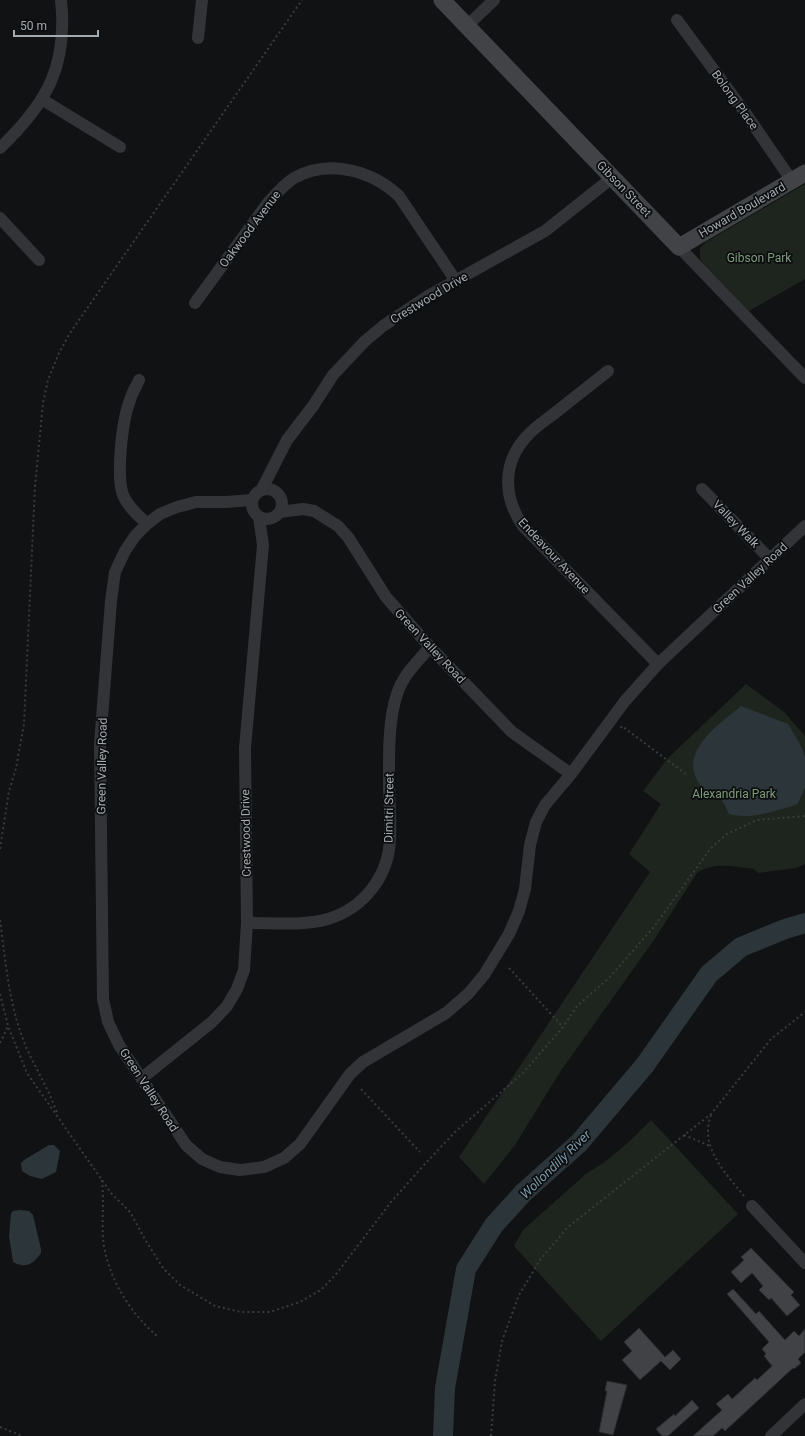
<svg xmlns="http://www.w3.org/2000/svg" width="805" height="1436" viewBox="0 0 805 1436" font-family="Roboto,sans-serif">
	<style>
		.green { fill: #1e251e }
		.water { fill: #2c353a }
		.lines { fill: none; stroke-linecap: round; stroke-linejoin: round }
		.river { stroke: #2c353a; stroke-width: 20 }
		.building { fill: #404246; stroke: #2c2c2f }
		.path { stroke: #393b3e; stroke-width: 2; stroke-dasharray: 2 3; stroke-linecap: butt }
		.street { stroke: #333437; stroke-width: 12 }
		.secondary { stroke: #414347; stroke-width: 17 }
		.labels { text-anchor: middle; stroke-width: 3.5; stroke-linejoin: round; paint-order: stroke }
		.street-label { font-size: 12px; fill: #a4aab2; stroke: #0c0d0e }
		.park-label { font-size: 12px; fill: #7e9c7c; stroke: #0c0d0e }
		.water-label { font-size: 13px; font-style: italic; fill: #7c9bac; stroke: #0c0d0e }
	</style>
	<rect width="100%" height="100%" fill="#111213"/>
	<g class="green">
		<path d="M 805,184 L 805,279 L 749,311 L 702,262 L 700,258 L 700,248 L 706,242 Z"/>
		<path d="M 746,684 L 784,712 L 805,736 L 805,864 L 796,868 L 758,873 L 754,869 C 734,867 715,861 697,873 L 654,940 L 560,1072 L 515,1145 L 484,1184 L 459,1157 L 650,872 L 629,854 L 661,804 L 643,791 L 668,758 Z"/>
		<path d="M 651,1120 L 738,1214 L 601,1341 L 514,1246 L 523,1230 L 587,1173 L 605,1162 L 631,1140 Z"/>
	</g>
	<g class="water">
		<path d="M 741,706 L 788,724 L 801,746 L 805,757 L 805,787 L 798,803 L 795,805 C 775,811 750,820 729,814 C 727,810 724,802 720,798 C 713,792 703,791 698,782 C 679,750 721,723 741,706 Z"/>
		<path d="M 49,1145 L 54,1145 L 60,1151 L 56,1172 L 42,1179 L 30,1176 L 22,1171 L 21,1163 L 24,1160 Z"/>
		<path d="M 20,1210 L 29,1211 L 33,1215 L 41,1249 L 41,1253 C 33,1264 26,1269 13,1262 L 9,1236 L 11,1214 L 13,1211 Z"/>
	</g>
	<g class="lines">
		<path class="river" d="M 443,1436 L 445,1388 L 466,1269 L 494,1225 L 523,1193 L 579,1143 L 645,1065 L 709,974 L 741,947 L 785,929 L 805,923"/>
	</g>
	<g class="building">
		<path d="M 751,1248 L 794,1292 L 791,1295 L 800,1305 L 787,1316 L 771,1298 L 769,1300 L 759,1290 L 763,1286 L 752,1273 L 741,1283 L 731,1272 L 744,1260 L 741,1257 Z"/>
		<path d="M 733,1289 L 756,1314 L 759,1311 L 785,1340 L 794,1331 L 799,1336 L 805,1329 L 805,1352 L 798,1359 L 801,1363 L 794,1369 L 793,1368 L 725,1431 L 722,1428 L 713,1436 L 693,1436 L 722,1410 L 716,1404 L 728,1394 L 732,1399 L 755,1378 L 757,1380 L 772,1366 L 764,1356 L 766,1354 L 762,1349 L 769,1342 L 727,1294 Z"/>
		<path d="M 639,1328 L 665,1357 L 673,1350 L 681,1359 L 670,1370 L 661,1361 L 640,1380 L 622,1360 L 632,1351 L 624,1342 Z"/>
		<path d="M 607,1381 L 627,1385 L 613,1435 L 599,1432 L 607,1391 L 605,1391 Z"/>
		<path d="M 692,1400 L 699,1408 L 668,1436 L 662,1436 L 656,1429 L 674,1414 L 675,1416 Z"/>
	</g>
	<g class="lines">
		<g class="path">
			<path d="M 621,728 L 622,726 L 687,775"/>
			<path d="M 0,849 L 9,791 L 16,768 L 24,724 L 35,486 L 43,403 L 48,380 L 59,353 L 70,333 L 302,0"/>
			<path d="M 0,920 C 6,964 9,1008 27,1049 C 37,1071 49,1090 57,1113"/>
			<path d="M 509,968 L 562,1026"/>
			<path d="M 0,994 L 8,1026 L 27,1073 L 111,1193 L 130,1212 L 146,1241 L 163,1268 L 180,1285 L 215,1306 L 241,1312 L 270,1312 L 300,1302 L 321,1290 L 337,1273 L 391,1202 L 424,1165 L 455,1132 L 523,1073 L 563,1027 L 577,1006 L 609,978 L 653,928 L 711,848 L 727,834 L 757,820 L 805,816"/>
			<path d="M 0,1043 L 8,1026"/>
			<path d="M 361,1089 L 420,1152"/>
			<path d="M 711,1115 C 699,1147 726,1174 745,1197"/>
			<path d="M 684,1135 L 710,1146"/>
			<path d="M 102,1180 C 104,1200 102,1220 103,1239 C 107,1276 129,1312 157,1336"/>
			<path d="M 0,1427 L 22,1436"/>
			<path d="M 491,1436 L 495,1381 L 502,1341 L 519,1295 L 540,1260 L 568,1227 L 711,1114 L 771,1039 L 805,1012"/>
		</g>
		<g class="street">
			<path d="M 677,20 L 744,111 L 792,181"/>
			<path d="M 467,26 L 494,0"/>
			<path d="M 198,38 L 202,0"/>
			<path d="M 43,100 L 120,147"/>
			<path d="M 0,148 C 47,103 68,66 61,0"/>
			<path d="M 0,218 L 39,260"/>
			<path d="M 679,247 L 805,378"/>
			<path d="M 195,303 L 267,204 C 275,195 283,185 294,178 C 329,159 371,170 399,196 L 456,281"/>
			<path d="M 608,371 C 592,384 576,396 560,409 C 549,418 536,426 527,436 C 502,463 503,497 523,526 L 658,664"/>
			<path d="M 139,380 C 136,387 132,393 130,400 C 122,421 116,475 123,495 C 128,507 138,515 147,524"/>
			<circle cx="267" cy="504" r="15"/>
			<path d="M 262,489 L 287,440 L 313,406 L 333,375 L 365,341 L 383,326 L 428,296 L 545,231 L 613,177"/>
			<path d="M 702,489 L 770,559"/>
			<path d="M 252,500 L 226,502 L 196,502 L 177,507 L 160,514 L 147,524 L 135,536 L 125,551 L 115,572 L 111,601 L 100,744 L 103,999 L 108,1022 L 119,1045 L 186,1145 L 202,1159 L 220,1167 L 240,1170 L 264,1167 L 284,1158 L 300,1144 L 350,1074 L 363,1062 L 446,1013 L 468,994 L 484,975 L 509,934 L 519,911 L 525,889 L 530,845 L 536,822 L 545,805 L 571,774 L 625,701 L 658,664 L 805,526"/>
			<path d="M 280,512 L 303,509 L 314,511 L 338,526 L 348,537 L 386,597 L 430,647 L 512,732 L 571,774"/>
			<path d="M 247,923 C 273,923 304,926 328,919 C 364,908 389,876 390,838 C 391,820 389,802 389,784 C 389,755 388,721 397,694 C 403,675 418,661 430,647"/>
			<path d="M 142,1078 L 212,1022 L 227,1006 L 237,989 L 244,970 L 247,923 L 245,748 L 263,545 L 259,517"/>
			<path d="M 752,1206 L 805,1263"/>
			<path d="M 771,1436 L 805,1404"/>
		</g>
		<path class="secondary" d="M 442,0 L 679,247 L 805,173"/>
	</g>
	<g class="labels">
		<g class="street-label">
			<text transform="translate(735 100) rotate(54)" y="4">Bolong Place</text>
			<text transform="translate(624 189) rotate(46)" y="4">Gibson Street</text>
			<text transform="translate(742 210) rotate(-30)" y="4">Howard Boulevard</text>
			<text transform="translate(250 229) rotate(-53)" y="4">Oakwood Avenue</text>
			<text transform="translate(429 298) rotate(-31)" y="4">Crestwood Drive</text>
			<text transform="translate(736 524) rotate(46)" y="4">Valley Walk</text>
			<text transform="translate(554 556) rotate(47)" y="4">Endeavour Avenue</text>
			<text transform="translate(750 578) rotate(-43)" y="4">Green Valley Road</text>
			<text transform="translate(430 646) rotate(47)" y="4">Green Valley Road</text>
			<text transform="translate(102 766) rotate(-89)" y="4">Green Valley Road</text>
			<text transform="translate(389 808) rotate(-89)" y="4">Dimitri Street</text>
			<text transform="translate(246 833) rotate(-91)" y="4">Crestwood Drive</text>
			<text transform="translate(149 1090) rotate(57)" y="4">Green Valley Road</text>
		</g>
		<g class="park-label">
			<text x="759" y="262">Gibson Park</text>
			<text x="734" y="798">Alexandria Park</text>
		</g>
		<g class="water-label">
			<text transform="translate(555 1164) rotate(-44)" y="5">Wollondilly River</text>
		</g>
	</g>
	<path d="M14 30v6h84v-6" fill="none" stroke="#a4aab2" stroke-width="2"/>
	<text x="20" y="30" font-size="12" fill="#a4aab2" stroke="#0c0d0e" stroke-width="3" paint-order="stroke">50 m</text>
</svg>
